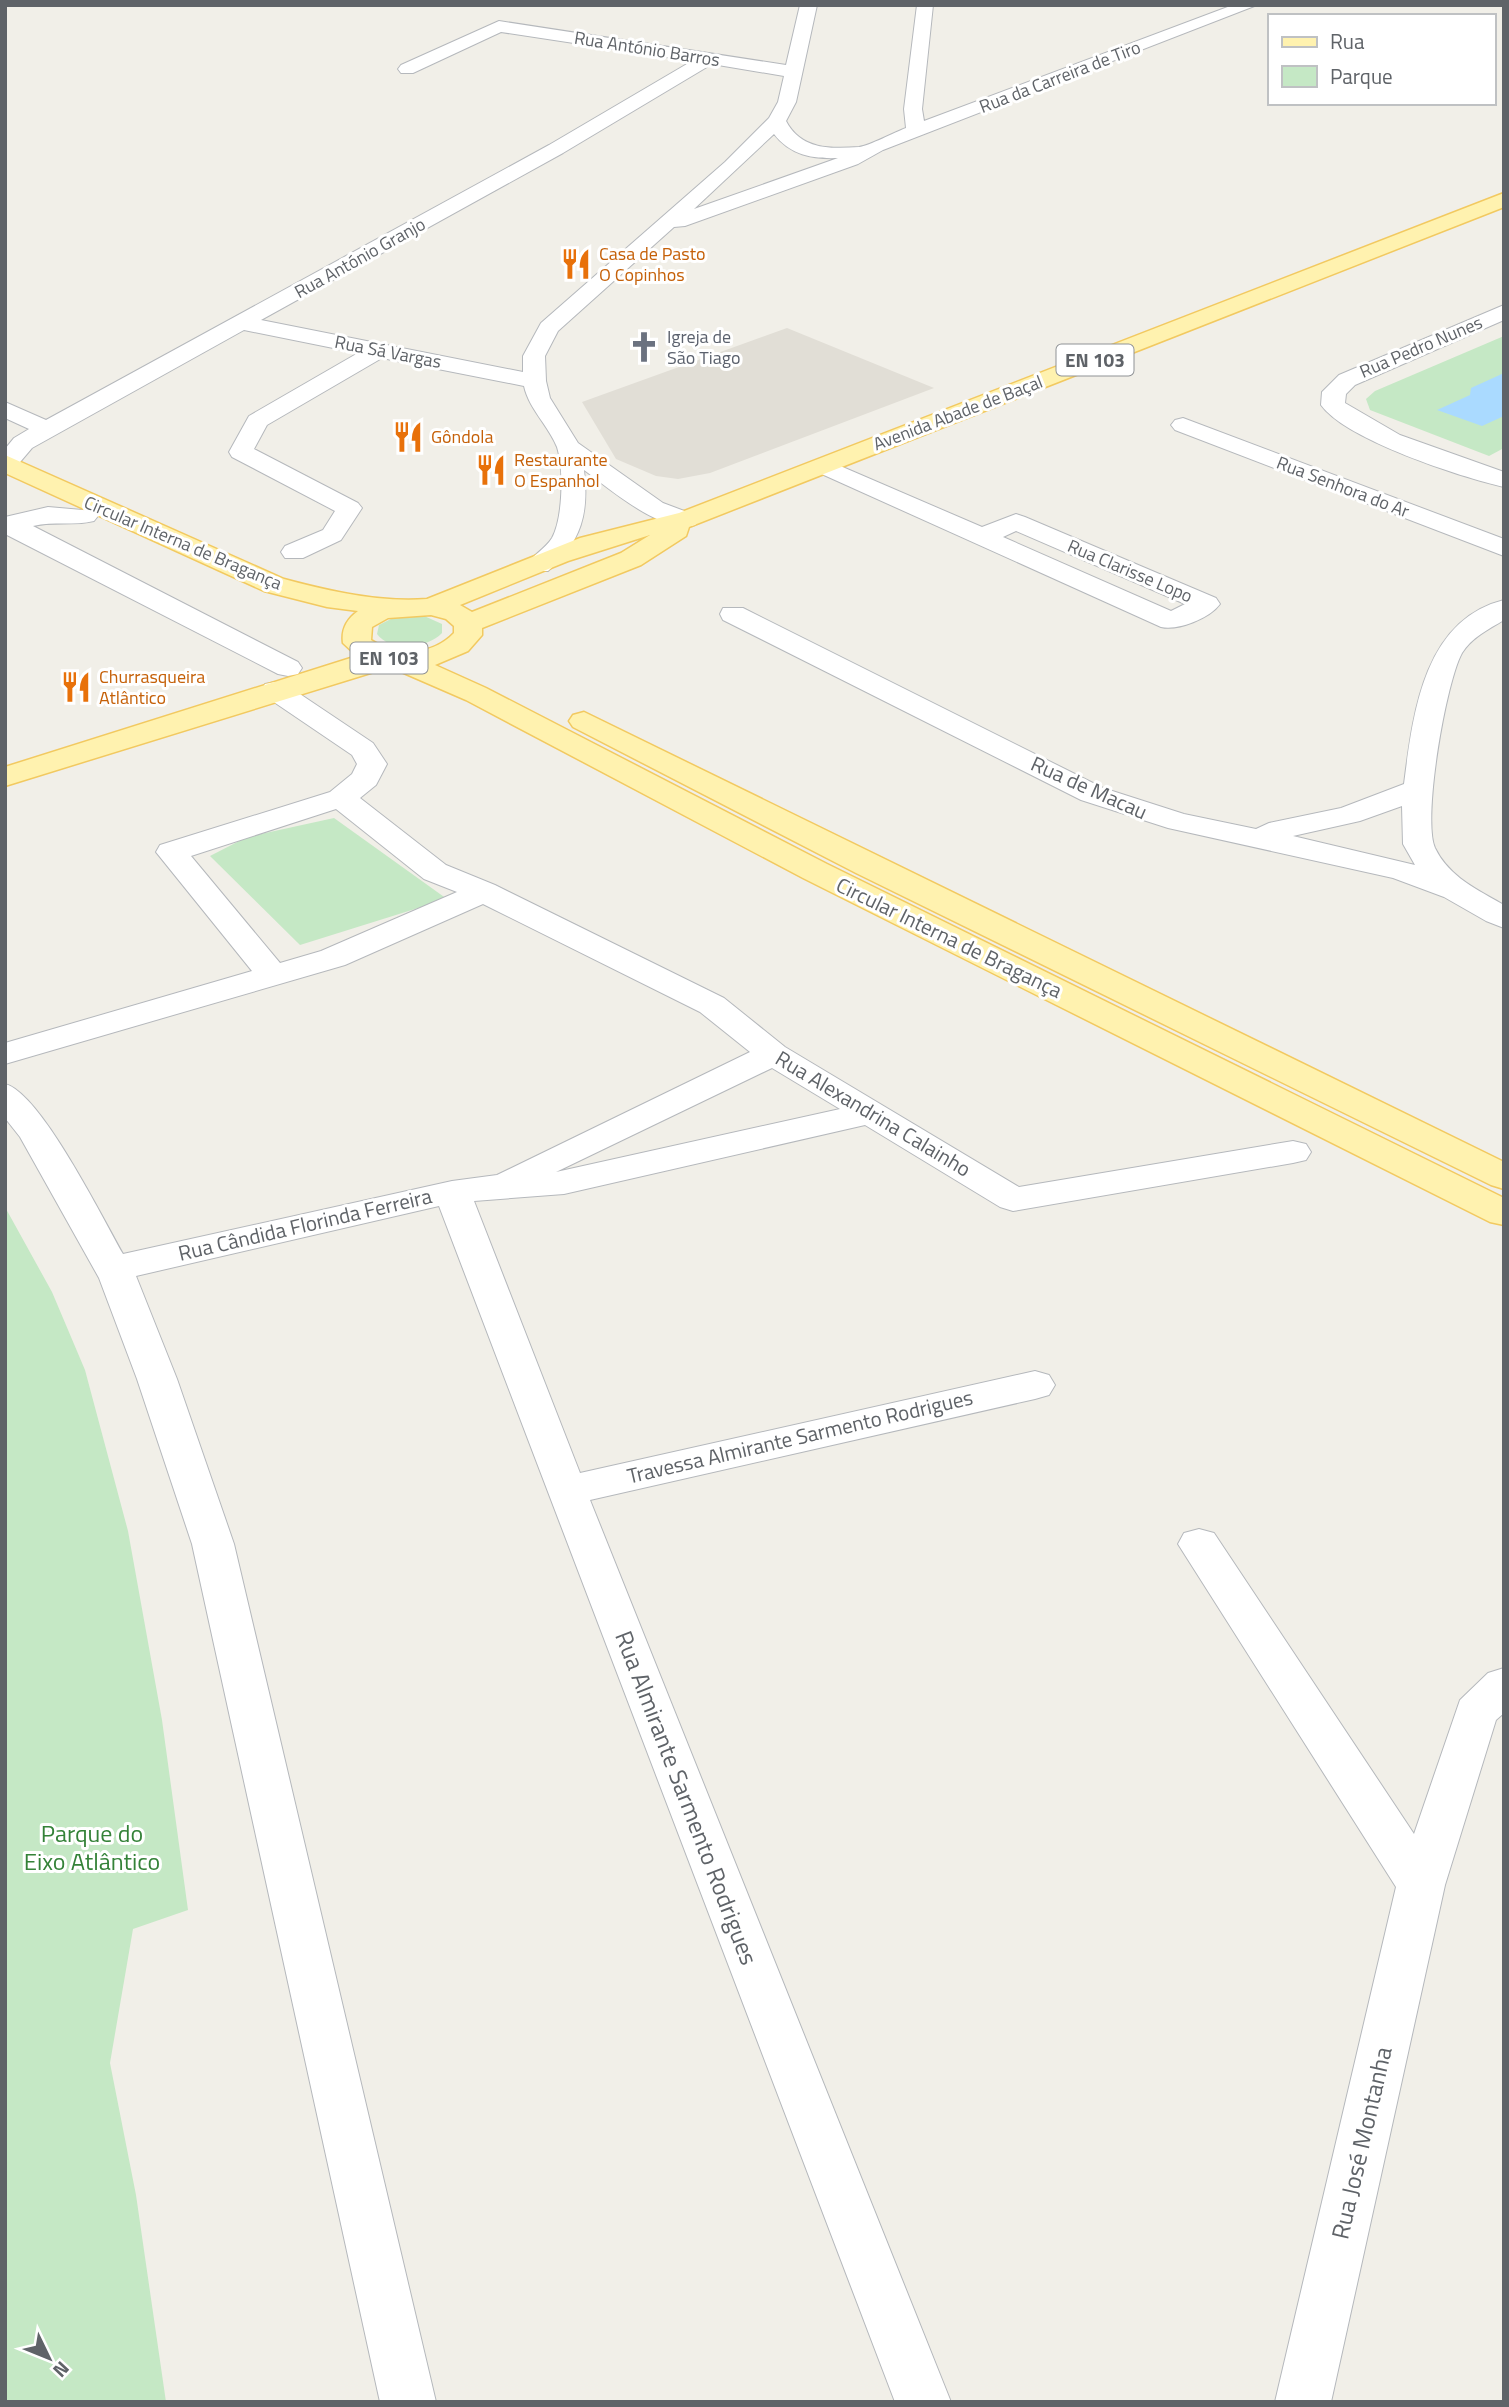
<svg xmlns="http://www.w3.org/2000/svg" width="1509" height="2407" viewBox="0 0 1509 2407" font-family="'Titillium Web',sans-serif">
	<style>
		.education { fill: #e1ded6 }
		.green { fill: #c5e8c5 }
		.water { fill: #aadaff }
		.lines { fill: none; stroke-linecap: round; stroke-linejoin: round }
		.minor-casing { stroke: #b5b8bc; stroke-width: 2 }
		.primary-casing { stroke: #f2c960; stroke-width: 3 }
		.minor { fill: #fff; fill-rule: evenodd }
		.primary { fill: #fff2af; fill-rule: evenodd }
		.labels { text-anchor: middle; stroke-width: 6; stroke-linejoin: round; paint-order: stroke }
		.far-street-label { font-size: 18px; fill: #5f6368; stroke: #fff }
		.far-food-label { font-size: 18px; fill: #c56008; stroke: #fff; text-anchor: start }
		.far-worship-label { font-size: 18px; fill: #5b616d; stroke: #fff; text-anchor: start }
		.shield { fill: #fff; stroke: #8f9295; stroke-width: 2 }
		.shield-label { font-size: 19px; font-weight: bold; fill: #5f6368 }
		.street-label { font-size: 21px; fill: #5f6368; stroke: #fff }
		.near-street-label { font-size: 24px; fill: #5f6368; stroke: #fff }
		.near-park-label { font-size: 24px; fill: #348238; stroke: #fff }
	</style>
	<rect width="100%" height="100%" fill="#f1efe8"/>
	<path class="education" d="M 787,328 L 934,388 L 710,473 L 678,479 L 656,476 L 616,459 L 582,402 Z"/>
	<g class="green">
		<path d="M 1504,336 L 1504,448 L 1489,456 L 1370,410 L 1366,399 L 1375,391 Z"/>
		<path d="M 422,615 L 442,624 L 442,633 C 428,648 391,653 377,634 L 379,625 L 393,618 Z"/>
		<path d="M 334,818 L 447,899 L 300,945 L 210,856 L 247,837 Z"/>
		<path d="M 5,1207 L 52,1292 L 85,1370 L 128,1531 L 162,1720 L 188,1910 L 133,1929 L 110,2063 L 136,2195 L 166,2402 L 5,2402 Z"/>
	</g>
	<path class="water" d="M 1504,373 L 1504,416 L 1482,426 L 1437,410 L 1470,395 L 1471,388 Z"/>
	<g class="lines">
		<defs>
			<g id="minor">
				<path d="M 800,5 L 817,5 L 796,102 L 786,121 C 801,150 831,149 859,147 C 869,146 895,132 906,128 L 904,109 L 917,5 L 933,5 L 922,109 L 924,121 L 1233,5 L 1257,5 L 883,150 L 858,164 L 685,226 L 674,227 L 558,331 L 545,356 L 546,381 L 550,398 L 578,443 L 663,503 L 695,515 L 699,520 L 695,525 C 661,534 610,489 584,470 C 589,513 582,541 548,571 L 530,571 L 526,565 C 533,555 545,549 552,538 C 563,518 564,469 557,447 C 548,425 529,409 524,386 L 382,358 L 267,425 L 254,449 L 358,503 L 362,508 L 341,540 L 303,558 L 285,558 L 281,552 L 285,546 L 323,530 L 335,511 L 232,457 L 229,452 L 249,416 L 358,353 L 244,330 L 32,448 L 15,468 L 5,470 L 5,449 L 14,438 L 29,429 L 5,418 L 5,402 L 46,420 L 549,145 L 692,61 L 501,32 L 413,73 L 401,73 L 398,69 L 401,65 L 499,21 L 786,65 ZM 712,64 L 784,76 L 778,102 L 769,118 L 725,162 L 541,323 L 523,356 L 523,372 L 261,320 L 563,153 ZM 774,134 C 790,155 812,159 838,158 L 694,209 Z"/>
				<path d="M 1504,305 L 1504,320 L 1355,385 L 1346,394 L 1345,403 L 1400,435 L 1504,472 L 1504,487 C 1461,477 1346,440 1321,405 L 1322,392 L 1339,375 Z"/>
				<path d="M 1183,418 L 1504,539 L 1504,556 L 1175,430 L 1171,425 L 1175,420 Z"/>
				<path d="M 824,459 L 982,527 L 1016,514 L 1025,517 L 1216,598 L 1220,604 C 1210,618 1178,631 1161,627 L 815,471 L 812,466 L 815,461 ZM 1016,531 L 1185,604 L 1171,611 L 1003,537 Z"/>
				<path d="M 48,507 L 94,511 L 98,516 L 94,521 C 74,526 54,521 33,526 L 298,662 L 302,668 L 298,674 L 288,676 L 278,674 L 5,534 L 5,517 Z"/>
				<path d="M 1504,600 L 1504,620 C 1489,629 1471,638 1462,653 C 1446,682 1422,819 1435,848 C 1449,877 1478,890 1504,905 L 1504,928 L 1486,921 L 1444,897 L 1393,878 L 1168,828 L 1081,800 L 723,620 L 720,614 L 723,608 L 743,608 L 1103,788 L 1184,814 L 1256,829 L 1269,823 L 1341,808 L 1404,784 C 1413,715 1423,620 1504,600 ZM 1402,806 L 1403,844 L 1415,865 L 1293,836 L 1360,821 Z"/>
				<path d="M 275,682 L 285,684 L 373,743 L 387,764 L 376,785 L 360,798 L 446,865 L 495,885 L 724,998 L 785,1047 L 1019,1187 L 1293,1141 L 1306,1144 L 1311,1152 L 1306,1160 L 1293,1163 L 1013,1211 L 1000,1207 L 865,1125 L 564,1194 L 474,1201 L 580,1473 L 1035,1371 L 1049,1375 L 1055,1385 L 1049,1395 L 1035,1399 L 590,1500 L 951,2402 L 895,2402 L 439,1206 L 136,1276 L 177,1379 L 234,1544 L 436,2402 L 380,2402 L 192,1544 L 137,1379 L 99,1278 L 20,1137 L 5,1118 L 5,1084 C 40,1092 103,1219 123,1254 L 452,1181 L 497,1175 L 750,1052 L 700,1012 L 483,904 L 345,965 L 5,1064 L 5,1043 L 252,971 L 156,852 L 160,845 L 330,792 L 352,774 L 357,764 L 352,755 L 265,696 L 261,690 L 265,684 ZM 336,809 L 424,879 L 457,892 L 321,951 L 280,963 L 191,856 ZM 772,1068 L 840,1109 L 556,1172 Z"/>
				<path d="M 1199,1529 L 1214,1533 L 1414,1834 L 1460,1700 L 1488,1673 L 1504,1668 L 1504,1713 L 1496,1720 L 1445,1885 L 1331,2402 L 1275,2402 L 1396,1887 L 1178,1544 L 1184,1533 Z"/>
			</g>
			<g id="primary">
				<path d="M 1504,193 L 1504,207 L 689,527 L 686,536 L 641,565 L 482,628 L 482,635 L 468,651 L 435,665 L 486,688 L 827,864 L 1504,1198 L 1504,1225 L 1490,1222 L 803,878 L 466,700 L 390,667 L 5,786 L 5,767 L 357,656 L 343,643 C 341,629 347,619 358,611 L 327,607 L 264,591 L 5,473 L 5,455 L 284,579 C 329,591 381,603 427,599 L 580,538 L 679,513 ZM 650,535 L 621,553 L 472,612 L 460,605 L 568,561 ZM 431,615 L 446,619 L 454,626 L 454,633 C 432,656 396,657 371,640 L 372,627 L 388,618 Z"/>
				<path d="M 584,712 L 1504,1162 L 1504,1189 L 1491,1185 L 856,873 L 573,727 L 569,721 L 573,715 Z"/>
			</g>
		</defs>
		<use href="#minor" class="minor-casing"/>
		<use href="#primary" class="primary-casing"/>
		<use href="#minor" class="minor"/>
		<use href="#primary" class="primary"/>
	</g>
	<defs>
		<symbol id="restaurant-bare" viewBox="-9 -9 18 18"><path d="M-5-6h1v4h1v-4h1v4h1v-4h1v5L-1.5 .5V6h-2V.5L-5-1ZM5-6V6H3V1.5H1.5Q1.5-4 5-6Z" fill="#e8710a" stroke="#fff" stroke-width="2.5" paint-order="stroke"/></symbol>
		<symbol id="church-bare" viewBox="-9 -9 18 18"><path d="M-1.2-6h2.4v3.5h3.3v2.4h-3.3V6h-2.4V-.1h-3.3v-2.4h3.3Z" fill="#6b7280" stroke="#fff" stroke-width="2.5" paint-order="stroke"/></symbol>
	</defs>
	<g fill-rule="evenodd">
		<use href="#restaurant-bare" x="554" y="242" width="44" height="44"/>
		<use href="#church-bare" x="622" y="325" width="44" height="44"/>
		<use href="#restaurant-bare" x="386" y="415" width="44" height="44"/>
		<use href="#restaurant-bare" x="469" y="448" width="44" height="44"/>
		<use href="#restaurant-bare" x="54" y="665" width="44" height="44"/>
	</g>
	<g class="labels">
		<g class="far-street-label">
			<text transform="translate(647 49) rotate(9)" y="6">Rua António Barros</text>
			<text transform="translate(1060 77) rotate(-21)" y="6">Rua da Carreira de Tiro</text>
			<text transform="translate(360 258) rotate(-29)" y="6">Rua António Granjo</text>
			<text transform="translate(1421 347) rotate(-23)" y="6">Rua Pedro Nunes</text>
			<text transform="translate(388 352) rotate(11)" y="6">Rua Sá Vargas</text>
			<text transform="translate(958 413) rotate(-21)" y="6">Avenida Abade de Baçal</text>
			<text transform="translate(1343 487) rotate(21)" y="6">Rua Senhora do Ar</text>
			<text transform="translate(183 543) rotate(23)" y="6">Circular Interna de Bragança</text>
			<text transform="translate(1130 571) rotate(23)" y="6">Rua Clarisse Lopo</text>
		</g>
		<g class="far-food-label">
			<text x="599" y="260">Casa de Pasto<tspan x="599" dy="21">O Copinhos</tspan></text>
			<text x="431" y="443">Gôndola</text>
			<text x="514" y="466">Restaurante<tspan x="514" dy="21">O Espanhol</tspan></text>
			<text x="99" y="683">Churrasqueira<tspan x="99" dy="21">Atlântico</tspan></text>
		</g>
		<g class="far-worship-label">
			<text x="667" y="343">Igreja de<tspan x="667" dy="21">São Tiago</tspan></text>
		</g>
		<g class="shield">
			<rect x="1056.5" y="344.5" width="77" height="31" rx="5"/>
			<rect x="350.5" y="642.5" width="77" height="31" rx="5"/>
		</g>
		<g class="shield-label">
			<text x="1095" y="367">EN 103</text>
			<text x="389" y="665">EN 103</text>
		</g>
		<g class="street-label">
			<text transform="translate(1089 788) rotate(24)" y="7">Rua de Macau</text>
			<text transform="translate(949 938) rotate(26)" y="7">Circular Interna de Bragança</text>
			<text transform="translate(873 1114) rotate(31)" y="7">Rua Alexandrina Calainho</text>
			<text transform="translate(305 1225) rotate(-13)" y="7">Rua Cândida Florinda Ferreira</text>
			<text transform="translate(800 1437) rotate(-13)" y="7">Travessa Almirante Sarmento Rodrigues</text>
		</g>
		<g class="near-street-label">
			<text transform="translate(686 1798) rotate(69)" y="8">Rua Almirante Sarmento Rodrigues</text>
			<text transform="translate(1362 2143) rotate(-77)" y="8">Rua José Montanha</text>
		</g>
		<g class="near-park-label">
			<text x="92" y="1842">Parque do<tspan x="92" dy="28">Eixo Atlântico</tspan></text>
		</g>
	</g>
	<rect width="1509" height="2407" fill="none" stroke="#5f6368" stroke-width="14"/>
	<rect x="1268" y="14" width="228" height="91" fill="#ffffff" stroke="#bfc1c3" stroke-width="2"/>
	<rect x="1282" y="37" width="35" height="10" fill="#fff2af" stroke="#bfc1c3" stroke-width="2"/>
	<text x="1330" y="49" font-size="21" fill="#5f6368">Rua</text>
	<rect x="1282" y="66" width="35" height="21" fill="#c5e8c5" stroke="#bfc1c3" stroke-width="2"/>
	<text x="1330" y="84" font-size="21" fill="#5f6368">Parque</text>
	<g transform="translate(49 2358) rotate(133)" stroke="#ffffff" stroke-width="5" paint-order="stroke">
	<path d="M0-5L12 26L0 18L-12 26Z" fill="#5f6368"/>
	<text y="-10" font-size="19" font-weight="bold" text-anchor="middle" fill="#5f6368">N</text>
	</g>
</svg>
